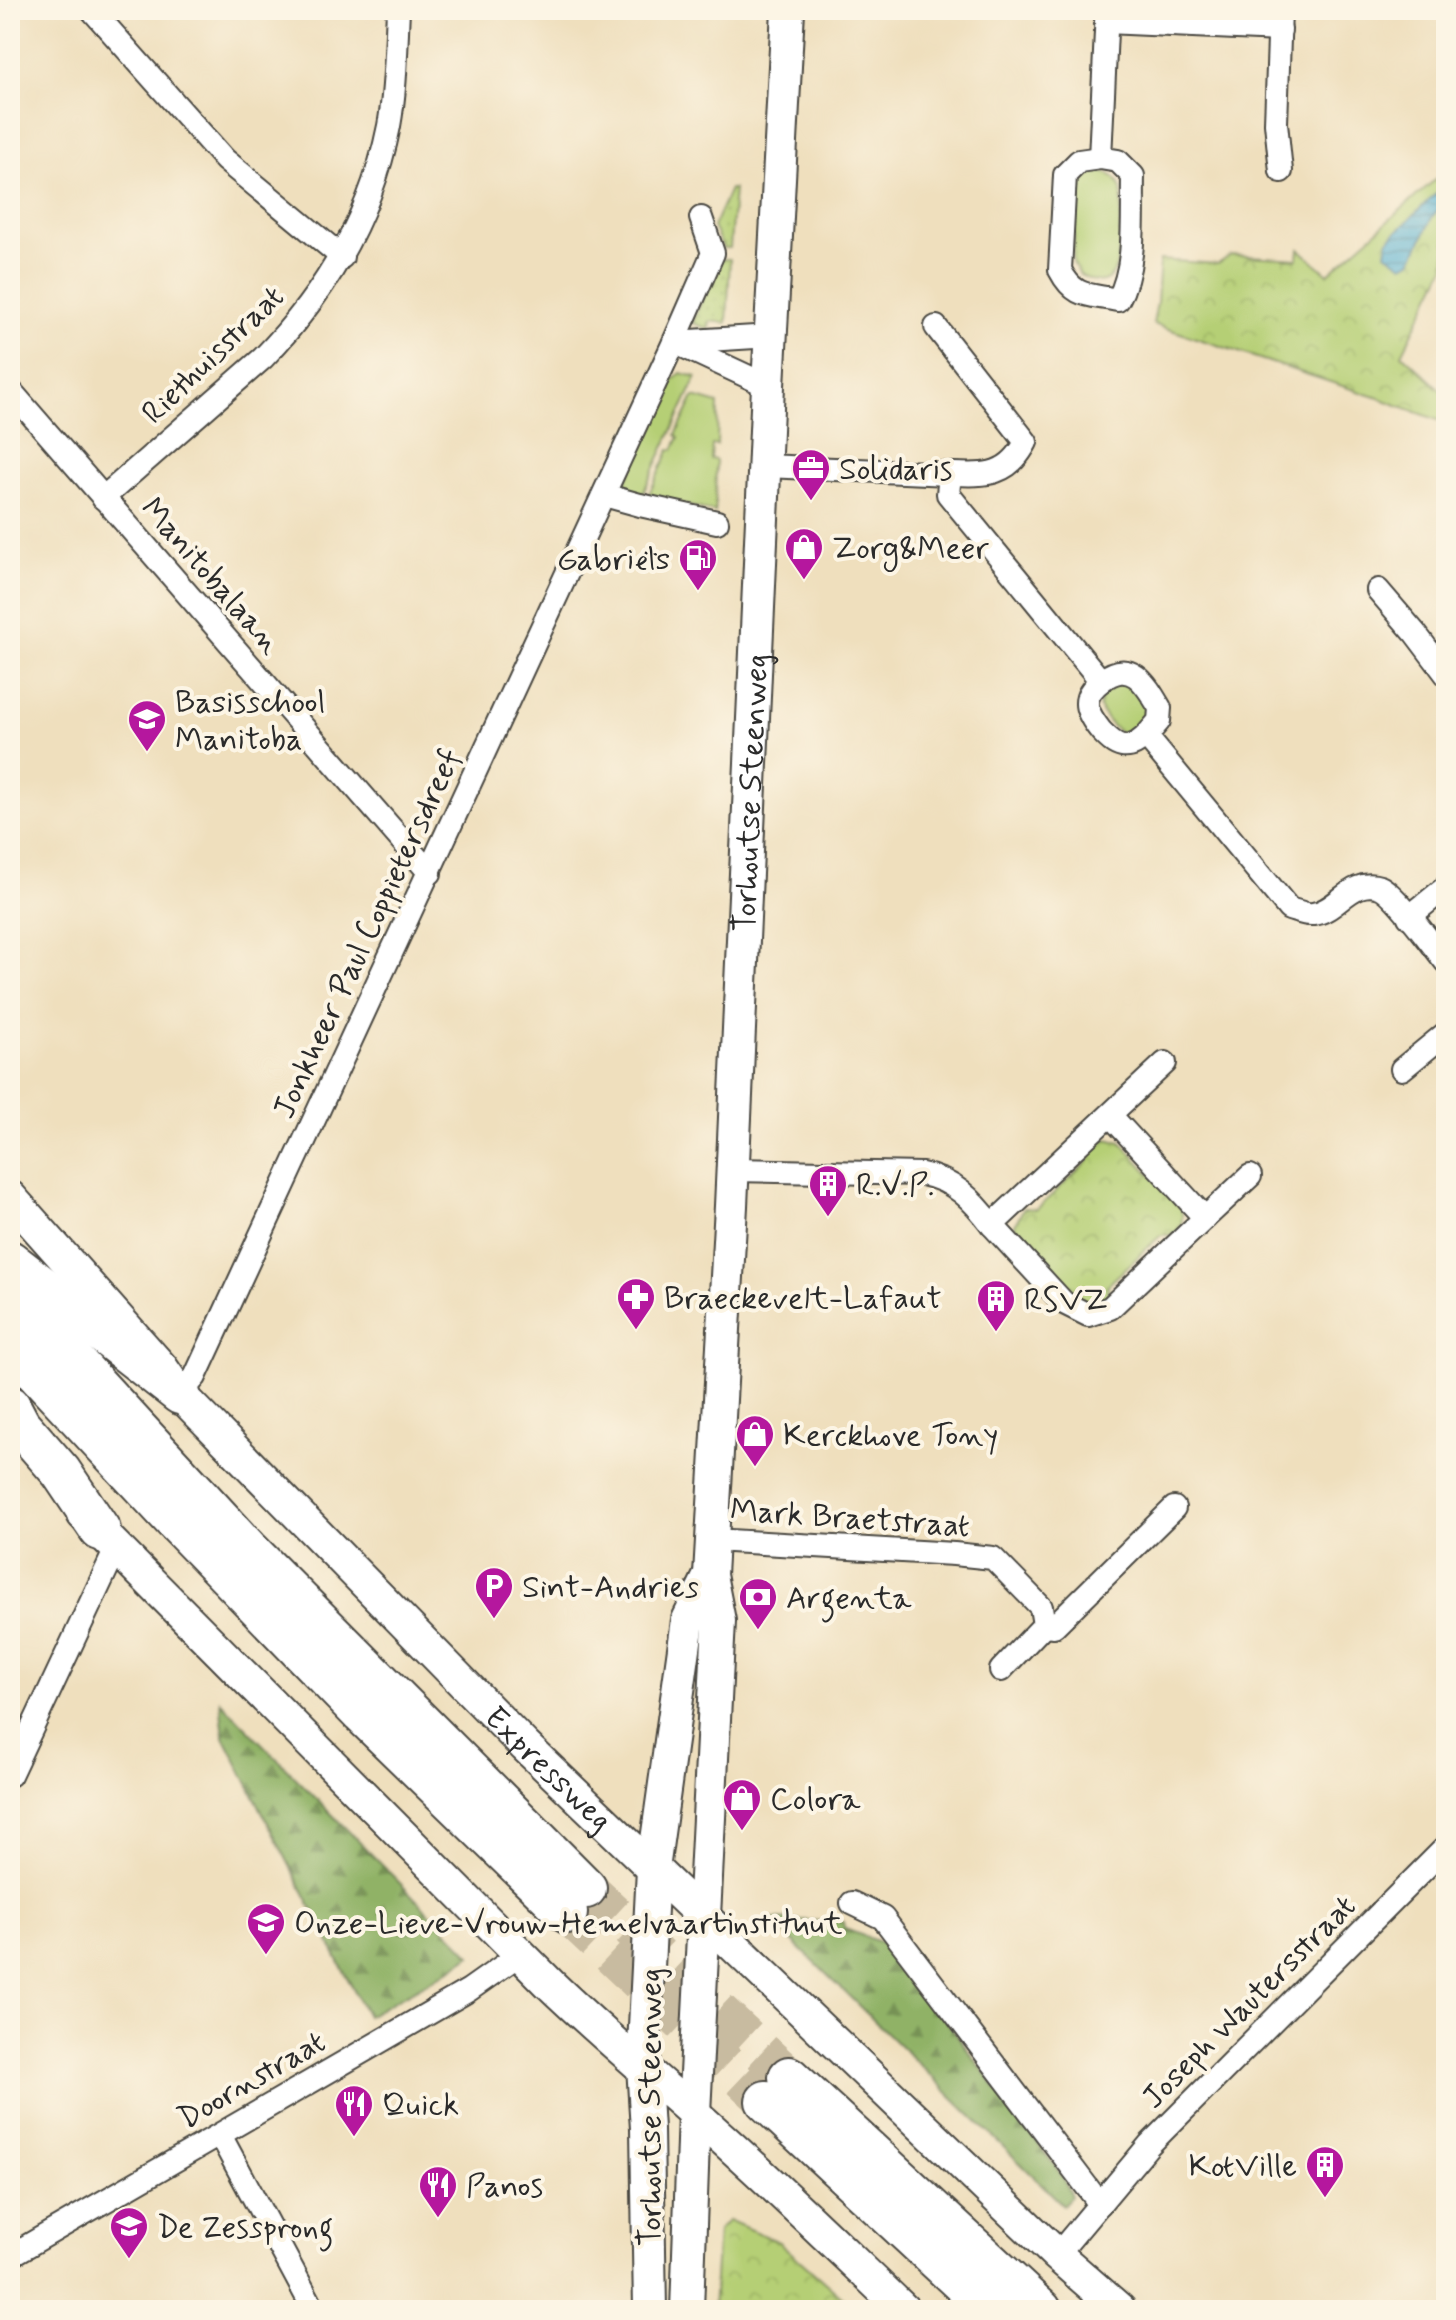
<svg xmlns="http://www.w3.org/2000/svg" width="1456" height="2320" viewBox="0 0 1456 2320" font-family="Mynerve,sans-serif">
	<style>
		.grass { fill: #b5cf74; stroke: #707d50; stroke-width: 2 }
		.forest { fill: url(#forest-firs); stroke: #5e6e48; stroke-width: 2 }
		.park { fill: url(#park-crowns); stroke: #707d50; stroke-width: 2 }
		.garden { fill: url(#garden-dots); stroke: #707d50; stroke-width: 2 }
		.water { fill: url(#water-rules); stroke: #3e6c7e; stroke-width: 2 }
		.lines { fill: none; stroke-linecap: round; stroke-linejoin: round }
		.highway-tunnel { stroke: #c8bba0; stroke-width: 40; stroke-dasharray: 40 20; stroke-linecap: butt }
		.street-casing { stroke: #484641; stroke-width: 26 }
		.secondary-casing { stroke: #484641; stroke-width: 36 }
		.highway-casing { stroke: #484641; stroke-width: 44 }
		.street { stroke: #fff; stroke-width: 22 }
		.secondary { stroke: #fff; stroke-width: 32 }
		.highway { stroke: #fff; stroke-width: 40 }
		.labels { text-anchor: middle; stroke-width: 8; stroke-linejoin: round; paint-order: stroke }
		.street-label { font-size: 32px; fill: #2b2b2b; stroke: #fcf5e5 }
		.poi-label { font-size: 32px; fill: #2b2b2b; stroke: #fcf5e5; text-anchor: start }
	</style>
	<defs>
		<pattern id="forest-firs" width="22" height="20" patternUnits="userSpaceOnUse" patternTransform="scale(2)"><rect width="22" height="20" fill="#90b266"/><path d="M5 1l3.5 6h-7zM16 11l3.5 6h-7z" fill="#769154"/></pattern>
		<pattern id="park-crowns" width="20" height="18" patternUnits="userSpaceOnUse" patternTransform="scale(2)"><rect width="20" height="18" fill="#b5cf74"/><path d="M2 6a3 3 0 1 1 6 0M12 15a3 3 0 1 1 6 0" fill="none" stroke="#9cb265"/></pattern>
		<pattern id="garden-dots" width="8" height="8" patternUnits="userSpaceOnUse" patternTransform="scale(2)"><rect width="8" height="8" fill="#b5cf74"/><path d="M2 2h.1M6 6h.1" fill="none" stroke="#9cb265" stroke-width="1.8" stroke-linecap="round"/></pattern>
		<pattern id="water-rules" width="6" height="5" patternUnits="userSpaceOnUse" patternTransform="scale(2)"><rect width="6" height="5" fill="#52aed0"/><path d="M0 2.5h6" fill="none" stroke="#448ea9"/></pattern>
	</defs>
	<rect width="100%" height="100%" fill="#fcf5e5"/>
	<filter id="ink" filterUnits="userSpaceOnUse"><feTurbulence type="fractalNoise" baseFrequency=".0125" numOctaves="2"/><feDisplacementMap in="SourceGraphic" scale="16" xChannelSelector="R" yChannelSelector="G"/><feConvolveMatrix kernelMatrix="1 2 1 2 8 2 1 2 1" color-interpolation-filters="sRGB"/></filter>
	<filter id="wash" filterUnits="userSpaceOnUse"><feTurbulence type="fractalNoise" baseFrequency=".006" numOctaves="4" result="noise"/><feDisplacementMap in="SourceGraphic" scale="32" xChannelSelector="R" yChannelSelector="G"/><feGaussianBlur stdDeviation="1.8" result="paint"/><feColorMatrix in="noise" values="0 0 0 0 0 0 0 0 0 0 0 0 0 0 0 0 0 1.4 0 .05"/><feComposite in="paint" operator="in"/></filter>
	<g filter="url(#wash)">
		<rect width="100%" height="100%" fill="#efdfbd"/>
		<g class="grass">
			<path d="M 1102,172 C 1110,174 1117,177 1120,187 C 1124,197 1121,213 1120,224 C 1119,250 1122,299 1080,275 L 1073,262 L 1076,191 L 1079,181 L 1086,175 Z"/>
			<path d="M 681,373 L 697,377 L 642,495 L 629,492 L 625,483 L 673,380 Z"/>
			<path d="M 694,397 L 718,404 L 717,445 L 712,445 L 711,459 L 716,460 L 715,512 L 648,496 L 670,449 L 673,450 L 679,437 L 676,435 Z"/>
			<path d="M 1121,682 C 1131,685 1135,691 1141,699 C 1155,716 1145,725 1128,734 C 1115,733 1105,718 1099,707 L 1101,696 Z"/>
			<path d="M 1446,902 L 1446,942 C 1434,928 1430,916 1446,902 Z"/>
		</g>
		<g class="forest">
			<path d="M 220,1701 L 471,1955 L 448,1971 L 367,2016 L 224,1737 Z"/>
			<path d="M 770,1919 L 844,1922 L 845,1929 L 888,1945 L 893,1950 L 1063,2177 L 1071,2196 L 1063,2205 Z"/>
		</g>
		<g class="park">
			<path d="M 1446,170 L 1446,265 L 1402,354 L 1446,395 L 1446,423 L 1376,397 L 1153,324 L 1157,302 L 1160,260 L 1218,264 L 1231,255 L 1298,259 L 1299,249 L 1328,274 Z"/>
			<path d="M 1107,1139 L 1121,1142 L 1181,1208 C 1184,1220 1181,1227 1174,1235 L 1161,1235 L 1108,1285 L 1108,1297 L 1093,1305 L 1078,1302 L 1017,1238 L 1015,1224 L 1024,1208 L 1037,1209 L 1089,1160 L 1089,1147 L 1097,1141 Z"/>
			<path d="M 728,2220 L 779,2242 L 856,2310 L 713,2310 L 718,2231 Z"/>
		</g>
		<g class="garden">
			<path d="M 730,189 L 734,189 L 730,248 L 723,248 L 713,227 Z"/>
			<path d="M 718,259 L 730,259 L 727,323 L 710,321 L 709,329 L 693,323 Z"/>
		</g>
		<path class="water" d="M 1446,184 L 1446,200 L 1432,217 L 1412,261 L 1403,265 L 1386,253 L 1388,240 Z"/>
	</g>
	<g filter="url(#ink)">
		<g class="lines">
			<g class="highway-tunnel">
				<path d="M 586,1888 L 789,2077"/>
				<path d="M 567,1913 L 766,2101"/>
			</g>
			<defs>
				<g id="street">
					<path d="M 92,10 L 225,160 L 342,257"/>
					<path d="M 1280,10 L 1276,123 L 1281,171"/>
					<path d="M 1106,22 L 1280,30"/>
					<path d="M 1100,158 L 1118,161 L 1133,176 C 1132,214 1137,266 1118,300 C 1089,294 1075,299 1060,270 L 1065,175 L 1079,161 Z"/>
					<path d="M 1100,158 L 1107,10"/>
					<path d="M 936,327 L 1026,442 C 1008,477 985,475 950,474 L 948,494 L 1101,681 C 1079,698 1086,712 1101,731 C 1107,737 1113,744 1122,746 C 1132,748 1139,742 1146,736"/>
					<path d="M 674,342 L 768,386"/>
					<path d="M 675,342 L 771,336"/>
					<path d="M 10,390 L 430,873"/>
					<path d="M 765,466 L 950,474"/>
					<path d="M 604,495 L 640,505 L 717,522"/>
					<path d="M 103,498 L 263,358 C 327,292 371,217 389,126 C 396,88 396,48 398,10"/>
					<path d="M 1378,590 L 1415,633 L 1446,674"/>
					<path d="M 1101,681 C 1131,657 1146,684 1160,708 L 1159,721 L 1146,736 L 1289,909 C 1297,911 1305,915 1313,914 C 1338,911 1351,877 1380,887 C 1395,893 1433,946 1446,962"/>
					<path d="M 1409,917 L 1446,887"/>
					<path d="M 1402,1069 L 1446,1033"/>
					<path d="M 732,1170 L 922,1174 C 954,1180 973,1200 992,1225 L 1165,1063"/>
					<path d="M 1205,1218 L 1250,1176"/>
					<path d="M 992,1225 L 1064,1303 L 1088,1315 L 1110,1308 L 1205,1218 L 1110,1115"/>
					<path d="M 180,1394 L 195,1377 L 674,342 L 713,253 L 701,218"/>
					<path d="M 712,1540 L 954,1554 L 993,1558 L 1041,1607 L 1044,1625 L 1001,1670"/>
					<path d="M 1044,1625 L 1054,1626 L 1174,1508"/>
					<path d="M 10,1775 L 116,1549"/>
					<path d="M 852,1903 L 883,1918 L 1100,2204"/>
					<path d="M 220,2135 L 314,2310"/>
					<path d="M 1057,2255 L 1149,2145 L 1446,1847"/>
					<path d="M 10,2256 L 469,1990 L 520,1954"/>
				</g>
				<g id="secondary">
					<path id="s1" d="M 10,1197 L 162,1368 L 180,1394 L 525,1746 L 1057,2255 L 1120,2310"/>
					<path d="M 83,1514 L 551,1985 C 604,2036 660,2082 714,2131 C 779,2189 841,2250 904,2310"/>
					<path d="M 650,2310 L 647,2129 L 643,2066 L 653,1869 L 688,1620 L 710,1575"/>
					<path id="s2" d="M 687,2310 L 694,2113 L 719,1621 L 710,1575 L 731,1206 L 768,386 L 788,10"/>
				</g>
				<g id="highway">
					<path d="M 10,1261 L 180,1394"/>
					<path d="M 10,1291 L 248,1549 L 586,1888"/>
					<path d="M 10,1344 L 174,1520 L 362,1714 L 567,1913"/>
					<path d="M 10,1406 L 20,1425 L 61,1472 L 100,1530"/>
					<path d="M 789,2077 L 1041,2310"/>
					<path d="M 766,2101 L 991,2310"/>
				</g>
			</defs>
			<use href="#street" class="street-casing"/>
			<use href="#secondary" class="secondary-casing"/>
			<use href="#highway" class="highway-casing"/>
			<use href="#street" class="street"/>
			<use href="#secondary" class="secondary"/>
			<use href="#highway" class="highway"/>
		</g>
	</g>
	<defs>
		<symbol id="office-pin" viewBox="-11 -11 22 30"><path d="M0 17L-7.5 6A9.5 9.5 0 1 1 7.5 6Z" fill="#b5179e" stroke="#fcf5e5"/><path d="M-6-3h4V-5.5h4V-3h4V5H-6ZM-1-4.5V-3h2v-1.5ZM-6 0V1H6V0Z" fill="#fff"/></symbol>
		<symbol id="shop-pin" viewBox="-11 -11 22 30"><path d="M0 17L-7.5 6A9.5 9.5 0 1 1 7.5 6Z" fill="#b5179e" stroke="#fcf5e5"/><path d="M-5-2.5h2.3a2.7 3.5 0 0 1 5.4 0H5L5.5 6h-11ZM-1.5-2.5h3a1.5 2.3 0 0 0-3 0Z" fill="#fff"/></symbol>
		<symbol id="fuel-pin" viewBox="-11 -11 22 30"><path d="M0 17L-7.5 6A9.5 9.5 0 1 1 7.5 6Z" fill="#b5179e" stroke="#fcf5e5"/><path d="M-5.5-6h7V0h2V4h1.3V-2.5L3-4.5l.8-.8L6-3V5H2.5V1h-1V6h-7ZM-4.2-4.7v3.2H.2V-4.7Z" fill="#fff"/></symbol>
		<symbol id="school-pin" viewBox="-11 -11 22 30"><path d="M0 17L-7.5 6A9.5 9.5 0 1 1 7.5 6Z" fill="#b5179e" stroke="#fcf5e5"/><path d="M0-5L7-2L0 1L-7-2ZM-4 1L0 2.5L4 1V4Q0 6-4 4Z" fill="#fff"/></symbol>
		<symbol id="building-pin" viewBox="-11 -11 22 30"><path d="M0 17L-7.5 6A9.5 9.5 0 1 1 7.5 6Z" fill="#b5179e" stroke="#fcf5e5"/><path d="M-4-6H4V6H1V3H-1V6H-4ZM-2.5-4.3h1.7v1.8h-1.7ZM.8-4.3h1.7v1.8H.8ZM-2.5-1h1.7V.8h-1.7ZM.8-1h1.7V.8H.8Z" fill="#fff"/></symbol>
		<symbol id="pharmacy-pin" viewBox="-11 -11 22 30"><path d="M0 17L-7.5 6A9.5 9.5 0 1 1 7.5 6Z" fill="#b5179e" stroke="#fcf5e5"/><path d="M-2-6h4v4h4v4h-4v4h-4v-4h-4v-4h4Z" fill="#fff"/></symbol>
		<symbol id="parking-pin" viewBox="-11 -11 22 30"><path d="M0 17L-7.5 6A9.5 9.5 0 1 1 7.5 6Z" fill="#b5179e" stroke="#fcf5e5"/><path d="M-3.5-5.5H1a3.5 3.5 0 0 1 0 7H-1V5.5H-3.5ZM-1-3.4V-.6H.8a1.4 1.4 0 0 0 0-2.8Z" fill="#fff"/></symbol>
		<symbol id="bank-pin" viewBox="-11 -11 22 30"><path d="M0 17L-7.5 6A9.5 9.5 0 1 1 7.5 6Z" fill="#b5179e" stroke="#fcf5e5"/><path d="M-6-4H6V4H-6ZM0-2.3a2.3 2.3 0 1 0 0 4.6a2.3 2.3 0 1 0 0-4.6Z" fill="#fff"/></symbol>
		<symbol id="restaurant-pin" viewBox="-11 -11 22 30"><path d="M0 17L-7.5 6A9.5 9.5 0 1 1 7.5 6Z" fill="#b5179e" stroke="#fcf5e5"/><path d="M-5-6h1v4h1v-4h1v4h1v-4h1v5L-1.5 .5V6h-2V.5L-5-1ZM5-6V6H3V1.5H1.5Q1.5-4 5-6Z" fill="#fff"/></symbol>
	</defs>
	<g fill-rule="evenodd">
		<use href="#office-pin" x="789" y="446" width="44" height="60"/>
		<use href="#shop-pin" x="782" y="525" width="44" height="60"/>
		<use href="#fuel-pin" x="676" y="536" width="44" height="60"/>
		<use href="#school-pin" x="125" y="697" width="44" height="60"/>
		<use href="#building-pin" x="806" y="1162" width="44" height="60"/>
		<use href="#pharmacy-pin" x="614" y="1275" width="44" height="60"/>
		<use href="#building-pin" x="974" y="1277" width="44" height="60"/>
		<use href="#shop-pin" x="733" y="1412" width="44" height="60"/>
		<use href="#parking-pin" x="472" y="1564" width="44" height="60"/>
		<use href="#bank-pin" x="736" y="1575" width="44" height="60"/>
		<use href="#shop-pin" x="720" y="1776" width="44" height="60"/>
		<use href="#school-pin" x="244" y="1900" width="44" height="60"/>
		<use href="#restaurant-pin" x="332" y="2082" width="44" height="60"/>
		<use href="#building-pin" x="1303" y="2143" width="44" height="60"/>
		<use href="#restaurant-pin" x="416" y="2163" width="44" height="60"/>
		<use href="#school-pin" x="107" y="2204" width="44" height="60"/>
	</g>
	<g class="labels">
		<g class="street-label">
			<text transform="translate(212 354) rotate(-44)" y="11">Riethuisstraat</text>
			<text transform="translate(212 575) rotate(49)" y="11">Manitobalaan</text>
			<text dy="11" stroke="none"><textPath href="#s2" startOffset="1520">Torhoutse Steenweg</textPath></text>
			<text transform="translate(366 933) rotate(-65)" y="11">Jonkheer Paul Coppietersdreef</text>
			<text transform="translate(850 1517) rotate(4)" y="11">Mark Braetstraat</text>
			<text dy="11" stroke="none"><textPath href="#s1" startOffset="786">Expressweg</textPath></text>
			<text transform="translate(1248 2001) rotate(-45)" y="11">Joseph Wautersstraat</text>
			<text transform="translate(251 2079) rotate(-30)" y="11">Doornstraat</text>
			<text transform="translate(649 2107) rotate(-90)" y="11">Torhoutse Steenweg</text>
		</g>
		<g class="poi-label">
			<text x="839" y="479">Solidaris</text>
			<text x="832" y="558">Zorg&amp;Meer</text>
			<text x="670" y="569" text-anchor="end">Gabriëls</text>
			<text x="175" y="712">Basisschool<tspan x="175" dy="37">Manitoba</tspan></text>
			<text x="856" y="1195">R.V.P.</text>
			<text x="664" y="1308">Braeckevelt-Lafaut</text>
			<text x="1024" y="1310">RSVZ</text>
			<text x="783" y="1445">Kerckhove Tony</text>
			<text x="522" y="1597">Sint-Andries</text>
			<text x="786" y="1608">Argenta</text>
			<text x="770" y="1809">Colora</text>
			<text x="294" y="1933">Onze-Lieve-Vrouw-Hemelvaartinstituut</text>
			<text x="382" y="2115">Quick</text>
			<text x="1297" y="2176" text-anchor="end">KotVille</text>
			<text x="466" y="2196">Panos</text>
			<text x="157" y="2237">De Zessprong</text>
		</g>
	</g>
	<rect width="1456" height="2320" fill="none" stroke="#fcf5e5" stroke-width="40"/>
</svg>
